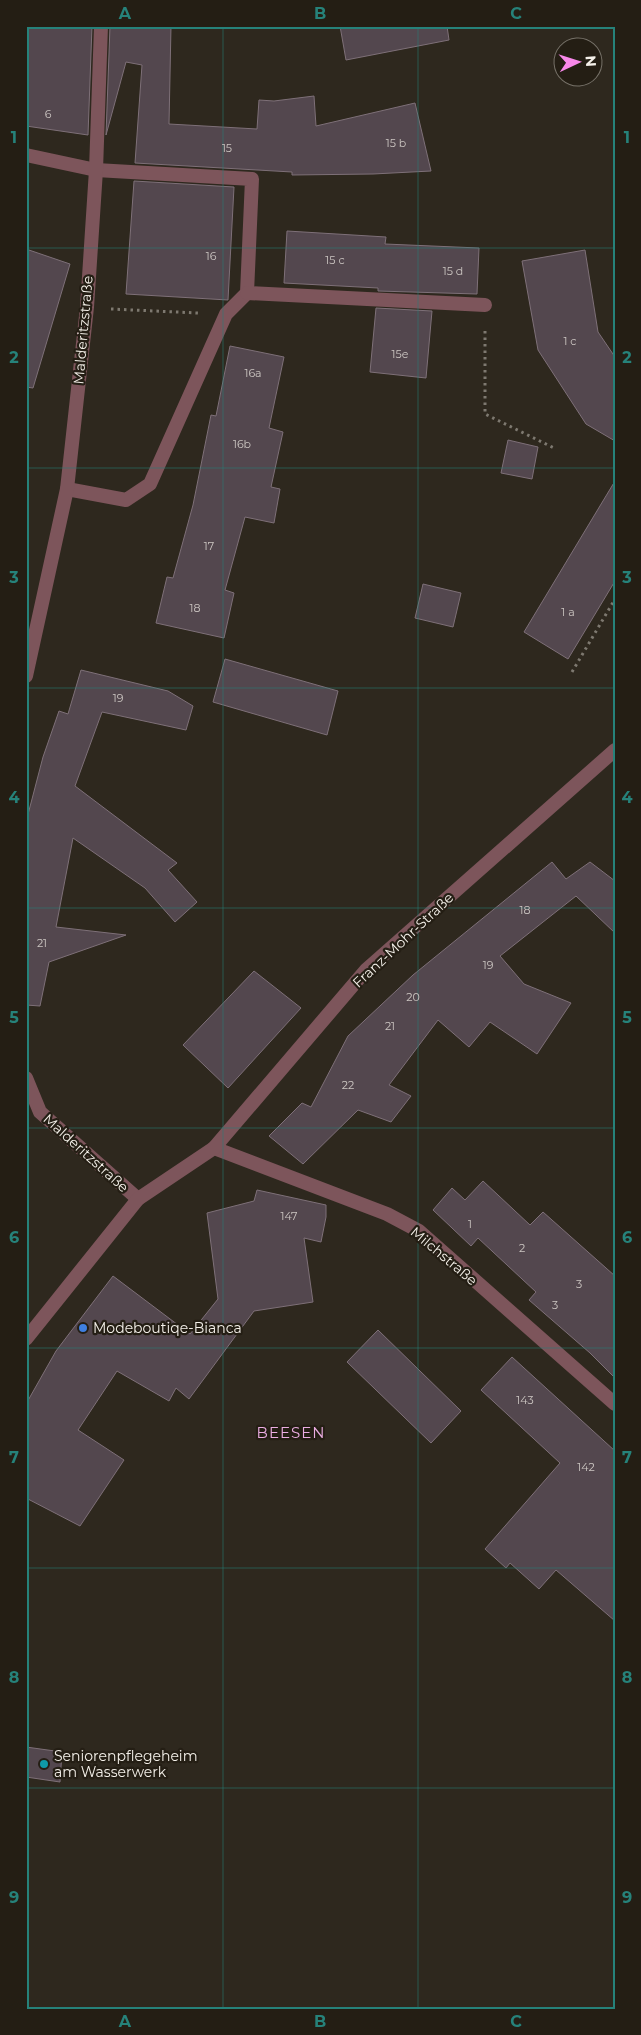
<svg xmlns="http://www.w3.org/2000/svg" width="641" height="2035" viewBox="0 0 641 2035" font-family="Montserrat,sans-serif">
	<style>
		.building { fill: #53474e; stroke: #7e7078 }
		.lines { fill: none; stroke-linecap: round; stroke-linejoin: round }
		.path { stroke: #7e7970; stroke-width: 3; stroke-dasharray: 2.5 4; stroke-linecap: butt }
		.minor { stroke: #7d555b; stroke-width: 14 }
		.grid { fill: none; stroke: #26827a; stroke-width: 1; stroke-opacity: 0.55 }
		.shop-dot { fill: #3f7fe0; stroke: #241e14; stroke-width: 2 }
		.culture-dot { fill: #0f9aa8; stroke: #241e14; stroke-width: 2 }
		.labels { text-anchor: middle; stroke-width: 4.5; stroke-linejoin: round; paint-order: stroke }
		.number-label { font-size: 11px; fill: #ccc6c2 }
		.street-label { font-size: 14px; fill: #f4f0e9; stroke: #241e14 }
		.poi-label { font-size: 14px; fill: #f4f0e9; stroke: #241e14; text-anchor: start }
		.neighbourhood-label { font-size: 15px; letter-spacing: 1px; fill: #ebade2; stroke: #241e14 }
		.neatline { fill: none; stroke: #26827a; stroke-width: 2 }
		.grid-label { font-size: 16px; text-anchor: middle; font-weight: bold; fill: #26827a }
	</style>
	<rect width="100%" height="100%" fill="#2e281e"/>
	<g class="building">
		<path d="M 26,26 L 92,26 L 88,135 L 26,126 Z"/>
		<path d="M 110,26 L 171,26 L 169,124 L 257,129 L 259,100 L 274,101 L 314,96 L 316,126 L 415,103 L 431,171 L 373,174 L 292,175 L 292,172 L 135,163 L 142,65 L 126,62 L 106,135 Z"/>
		<path d="M 340,26 L 447,26 L 449,40 L 346,60 Z"/>
		<path d="M 134,181 L 234,187 L 228,300 L 126,294 Z"/>
		<path d="M 287,231 L 386,237 L 385,244 L 479,248 L 477,294 L 378,291 L 378,288 L 284,283 Z"/>
		<path d="M 26,249 L 70,264 L 33,388 L 26,387 Z"/>
		<path d="M 585,250 L 598,332 L 615,357 L 615,441 L 586,424 L 538,350 L 522,261 Z"/>
		<path d="M 376,308 L 432,311 L 426,378 L 370,372 Z"/>
		<path d="M 230,346 L 284,357 L 269,428 L 283,432 L 271,487 L 280,489 L 274,523 L 245,517 L 225,590 L 234,593 L 224,638 L 156,623 L 167,577 L 173,578 L 193,505 L 211,415 L 216,416 Z"/>
		<path d="M 508,440 L 538,447 L 532,479 L 501,473 Z"/>
		<path d="M 615,481 L 615,581 L 568,659 L 524,632 Z"/>
		<path d="M 423,584 L 461,593 L 453,627 L 415,618 Z"/>
		<path d="M 225,659 L 338,691 L 327,735 L 213,702 Z"/>
		<path d="M 81,670 L 168,691 L 193,706 L 186,730 L 102,712 L 75,786 L 177,863 L 168,870 L 197,902 L 175,922 L 145,888 L 73,838 L 56,927 L 126,935 L 49,962 L 40,1006 L 26,1005 L 26,822 L 43,757 L 59,711 L 68,714 Z"/>
		<path d="M 552,862 L 566,879 L 590,862 L 615,881 L 615,933 L 576,896 L 500,956 L 524,984 L 571,1003 L 537,1054 L 490,1022 L 469,1047 L 438,1020 L 389,1085 L 411,1096 L 391,1122 L 358,1110 L 303,1164 L 269,1136 L 302,1103 L 311,1107 L 348,1036 L 413,975 Z"/>
		<path d="M 254,971 L 301,1008 L 228,1088 L 183,1045 Z"/>
		<path d="M 483,1181 L 530,1225 L 543,1212 L 615,1276 L 615,1378 L 590,1353 L 529,1300 L 536,1292 L 478,1238 L 471,1246 L 433,1210 L 452,1188 L 465,1200 Z"/>
		<path d="M 257,1190 L 326,1205 L 326,1217 L 321,1242 L 304,1238 L 313,1302 L 254,1311 L 189,1399 L 176,1388 L 169,1401 L 117,1371 L 78,1430 L 124,1460 L 80,1526 L 26,1498 L 26,1404 L 56,1351 L 113,1276 L 190,1334 L 218,1299 L 207,1213 L 254,1201 Z"/>
		<path d="M 378,1330 L 461,1411 L 431,1443 L 347,1362 Z"/>
		<path d="M 512,1357 L 615,1451 L 615,1621 L 556,1570 L 539,1589 L 510,1563 L 506,1568 L 485,1549 L 560,1463 L 481,1390 Z"/>
		<path d="M 26,1747 L 62,1752 L 60,1782 L 26,1777 Z"/>
	</g>
	<g class="lines">
		<g class="path">
			<path d="M 111,309 L 198,313"/>
			<path d="M 485,331 L 485,414 L 554,448"/>
			<path d="M 572,672 L 615,599"/>
		</g>
		<g class="minor">
			<path d="M 26,155 L 96,170 L 252,179 L 247,293 L 226,314 L 150,484 L 126,500 L 67,489"/>
			<path d="M 247,293 L 485,305"/>
			<path d="M 26,676 L 67,489 L 87,307 L 96,170 L 101,26"/>
			<path d="M 26,1078 L 40,1112 L 138,1199"/>
			<path d="M 214,1148 L 387,1214 L 419,1231 L 615,1404"/>
			<path d="M 26,1339 L 138,1199 L 214,1148 L 366,970 L 615,750"/>
		</g>
	</g>
	<path class="grid" d="M 223,26 L 223,2009M 418,26 L 418,2009M 26,248 L 615,248M 26,468 L 615,468M 26,688 L 615,688M 26,908 L 615,908M 26,1128 L 615,1128M 26,1348 L 615,1348M 26,1568 L 615,1568M 26,1788 L 615,1788"/>
	<circle class="shop-dot" cx="83" cy="1328" r="5"/>
	<circle class="culture-dot" cx="44" cy="1764" r="5"/>
	<g class="labels">
		<g class="number-label">
			<text x="48" y="118">6</text>
			<text x="396" y="147">15 b</text>
			<text x="227" y="152">15</text>
			<text x="211" y="260">16</text>
			<text x="335" y="264">15 c</text>
			<text x="453" y="275">15 d</text>
			<text x="570" y="345">1 c</text>
			<text x="400" y="358">15e</text>
			<text x="253" y="377">16a</text>
			<text x="242" y="448">16b</text>
			<text x="209" y="550">17</text>
			<text x="195" y="612">18</text>
			<text x="568" y="616">1 a</text>
			<text x="118" y="702">19</text>
			<text x="525" y="914">18</text>
			<text x="42" y="947">21</text>
			<text x="488" y="969">19</text>
			<text x="413" y="1001">20</text>
			<text x="390" y="1030">21</text>
			<text x="348" y="1089">22</text>
			<text x="289" y="1220">147</text>
			<text x="470" y="1228">1</text>
			<text x="522" y="1252">2</text>
			<text x="579" y="1288">3</text>
			<text x="555" y="1309">3</text>
			<text x="525" y="1404">143</text>
			<text x="586" y="1471">142</text>
		</g>
		<g class="street-label">
			<text transform="translate(83 330) rotate(-85)" y="5">Malderitzstraße</text>
			<text transform="translate(403 940) rotate(-43)" y="5">Franz-Mohr-Straße</text>
			<text transform="translate(86 1153) rotate(42)" y="5">Malderitzstraße</text>
			<text transform="translate(444 1256) rotate(40)" y="5">Milchstraße</text>
		</g>
		<g class="poi-label">
			<text x="93" y="1333">Modeboutiqe-Bianca</text>
			<text x="54" y="1761">Seniorenpflegeheim<tspan x="54" dy="16">am Wasserwerk</tspan></text>
		</g>
		<g class="neighbourhood-label">
			<text x="291" y="1438">BEESEN</text>
		</g>
	</g>
	<rect width="641" height="2035" fill="none" stroke="#241e14" stroke-width="55"/>
	<g transform="translate(578 62) rotate(86)"><circle r="24" fill="#241e14" stroke="#777269"/>
	<path d="M0-4L9 19L0 12L-9 19Z" fill="#f888ea"/>
	<text y="-8" font-size="14" font-weight="bold" text-anchor="middle" fill="#f4f0e9">N</text>
	</g>
	<rect x="28" y="28" width="586" height="1980" class="neatline"/>
	<g class="grid-label">
		<text x="125" y="19">A</text>
		<text x="320" y="19">B</text>
		<text x="516" y="19">C</text>
		<text x="14" y="143">1</text>
		<text x="627" y="143">1</text>
		<text x="14" y="363">2</text>
		<text x="627" y="363">2</text>
		<text x="14" y="583">3</text>
		<text x="627" y="583">3</text>
		<text x="14" y="803">4</text>
		<text x="627" y="803">4</text>
		<text x="14" y="1023">5</text>
		<text x="627" y="1023">5</text>
		<text x="14" y="1243">6</text>
		<text x="627" y="1243">6</text>
		<text x="14" y="1463">7</text>
		<text x="627" y="1463">7</text>
		<text x="14" y="1683">8</text>
		<text x="627" y="1683">8</text>
		<text x="14" y="1903">9</text>
		<text x="627" y="1903">9</text>
		<text x="125" y="2027">A</text>
		<text x="320" y="2027">B</text>
		<text x="516" y="2027">C</text>
	</g>
</svg>
